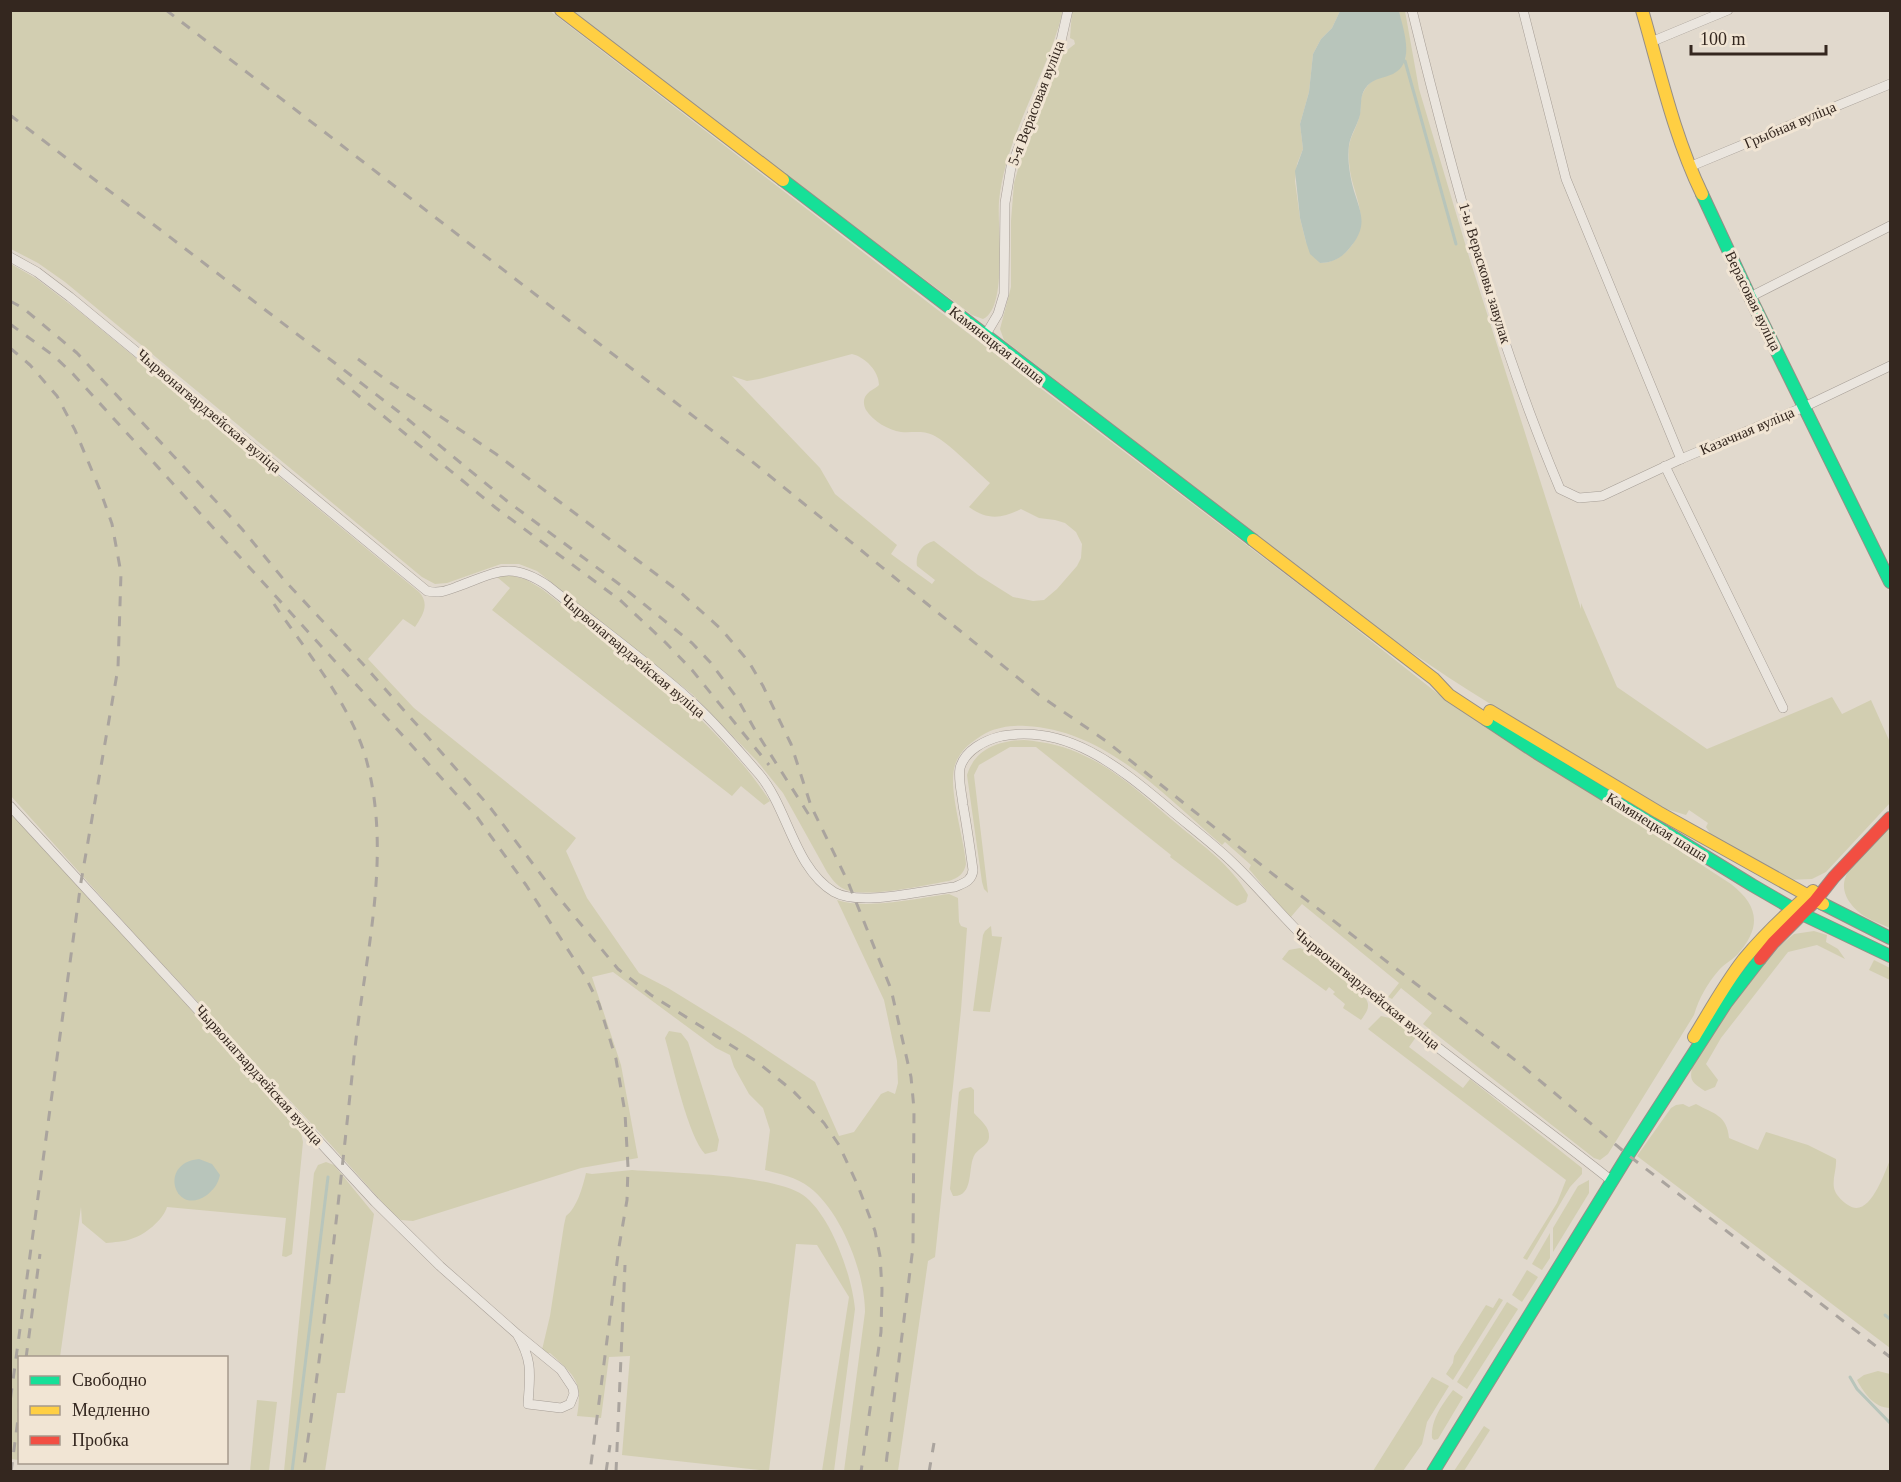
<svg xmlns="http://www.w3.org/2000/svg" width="1901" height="1482" viewBox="0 0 1901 1482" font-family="Georgia,serif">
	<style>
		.green { fill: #d2ceb1; fill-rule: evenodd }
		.water { fill: #b8c5bb }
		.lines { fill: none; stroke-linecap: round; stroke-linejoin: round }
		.stream { stroke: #b8c5bb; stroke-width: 3 }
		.street-casing { stroke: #a69e96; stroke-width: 10 }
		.fast-casing { stroke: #968e86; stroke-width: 14 }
		.slow-casing { stroke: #968e86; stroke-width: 14 }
		.jam-casing { stroke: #968e86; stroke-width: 14 }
		.street { stroke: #eae5de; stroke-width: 9 }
		.fast { stroke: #16e098; stroke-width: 12 }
		.slow { stroke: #ffcf43; stroke-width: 12 }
		.jam { stroke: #f24e42; stroke-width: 12 }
		.rail { stroke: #aaa49e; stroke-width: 3; stroke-dasharray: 10 10; stroke-linecap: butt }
		.labels { text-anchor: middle; stroke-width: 6; stroke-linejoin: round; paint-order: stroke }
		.street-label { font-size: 15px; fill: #34271f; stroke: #f1e5d4 }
	</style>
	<rect width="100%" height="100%" fill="#e1d9cd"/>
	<g class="green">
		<path d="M 10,11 L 550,11 L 956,324 L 1323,603 L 1437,693 L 1731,884 C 1759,906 1762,927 1737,955 C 1731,961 1724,964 1719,970 C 1707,984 1699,998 1694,1015 L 1608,1154 L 1600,1160 L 1594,1158 L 1423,1024 L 1432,1013 L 1401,988 L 1392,999 L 1388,997 L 1399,983 L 1302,904 L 1290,918 L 1249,869 L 1251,865 L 1225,842 L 1222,845 C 1165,796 1106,730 1026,726 C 1013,725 998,727 986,733 C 972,741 957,752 954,769 C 949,793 964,838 966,864 C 964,874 958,878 949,881 C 925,885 864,899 844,889 C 836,885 832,879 827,872 L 783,793 L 757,761 L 692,694 L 537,571 L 519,564 L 501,564 L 447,583 L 435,584 L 422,577 L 65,282 L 38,263 L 11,249 ZM 852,354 C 865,357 879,371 879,385 C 875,389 868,391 865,397 C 863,401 864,406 866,410 C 873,421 888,430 901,432 C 912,433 922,430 933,435 C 949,443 975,470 990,483 L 969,507 C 986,520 1002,519 1021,509 L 1039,518 L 1055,520 L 1065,523 L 1076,532 L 1082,544 L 1081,558 L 1077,566 L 1057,589 L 1044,600 L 1033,601 L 1013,597 L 978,575 L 934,541 C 922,544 915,554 917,566 L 935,580 L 932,584 L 891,554 L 897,545 L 835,494 L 820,468 L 732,376 L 747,381 L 759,379 Z"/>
		<path d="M 572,11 L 1063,11 C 1047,76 1006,134 999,201 C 997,227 1008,308 983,319 L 972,315 L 776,167 Z"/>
		<path d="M 1072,11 L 1340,11 L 1332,28 L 1321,39 L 1313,54 L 1309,92 L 1300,124 L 1303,149 L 1297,164 L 1295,181 L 1300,218 L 1306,242 L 1320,263 C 1331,263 1340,258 1348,250 C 1375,219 1351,196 1349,162 C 1347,139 1353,137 1359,118 C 1362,109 1359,99 1364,91 C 1371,78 1392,69 1405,61 L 1406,49 L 1399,11 L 1405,11 L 1419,89 L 1470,260 L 1581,609 L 1581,603 L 1617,687 L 1707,749 L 1832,697 L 1842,714 L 1871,700 L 1889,740 L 1890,740 L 1890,803 L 1826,872 L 1812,879 L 1787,880 L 1711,835 L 1706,827 L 1708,823 L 1689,810 L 1686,815 L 1666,809 C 1567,750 1467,694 1374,626 L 1004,340 L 1000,329 L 1011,287 L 1011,221 L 1014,183 L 1025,145 L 1062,54 L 1075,44 L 1074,40 L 1070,38 Z"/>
		<path d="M 11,264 L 37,279 L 80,312 L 419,592 C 430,604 423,615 415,627 L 403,619 L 368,659 L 414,708 L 576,838 L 566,851 L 587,898 L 639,973 L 668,988 L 746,1036 L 815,1082 L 839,1136 L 854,1132 L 881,1094 L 888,1091 L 895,1094 L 898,1083 L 897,1061 L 884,1000 L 837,900 C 866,910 918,898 949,894 L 958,898 L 959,922 L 961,926 L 967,928 L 961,1010 L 935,1257 L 928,1261 L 898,1471 L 844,1471 L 865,1312 C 865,1273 841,1211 809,1187 C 796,1177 780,1174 765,1170 L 770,1130 L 763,1108 L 749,1094 L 734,1067 L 730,1055 L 716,1048 L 613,972 L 592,977 L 621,1065 L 638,1158 L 581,1168 L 413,1221 L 401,1220 L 390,1211 L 323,1136 L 139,939 L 11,796 Z"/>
		<path d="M 508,575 L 525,579 L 542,589 C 623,653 712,714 770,801 L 764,805 L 741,786 L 732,796 L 492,610 L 510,588 L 497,577 Z"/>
		<path d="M 1024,740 C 1046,742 1065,746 1085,756 C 1120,772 1148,800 1177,824 C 1202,845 1232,866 1248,895 L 1246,902 L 1237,906 L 1230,902 L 1170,857 L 1171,855 L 1036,747 L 1010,747 L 979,765 L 974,775 L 988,893 L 984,889 L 982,882 L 967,775 C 975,749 998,741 1024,740 Z"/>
		<path d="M 11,814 L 291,1118 L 301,1133 L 303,1142 L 292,1254 L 286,1257 L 282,1256 L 286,1218 L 167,1207 C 163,1220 145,1235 131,1239 C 124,1242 114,1242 106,1243 L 82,1223 L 81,1207 L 60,1357 L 20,1358 L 19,1460 L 11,1459 Z"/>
		<path d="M 1890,827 L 1890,928 C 1882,924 1872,921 1864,916 C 1851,907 1839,892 1846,876 C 1849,866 1881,836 1890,827 Z"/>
		<path d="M 991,926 L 992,936 L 1002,937 L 990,1012 L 973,1011 L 983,935 L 985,931 Z"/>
		<path d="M 1814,931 L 1827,935 L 1826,942 L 1838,949 L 1845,959 L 1817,945 L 1788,952 L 1721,1038 L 1706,1064 L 1718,1080 L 1715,1087 L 1705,1091 C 1693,1083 1688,1081 1693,1065 L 1738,994 L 1781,945 L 1794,934 Z"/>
		<path d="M 1300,948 C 1326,958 1345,982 1366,999 C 1371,1007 1366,1013 1361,1020 L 1343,1008 L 1345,1004 L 1333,994 L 1335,992 L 1329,987 L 1326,991 L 1282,959 L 1289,950 Z"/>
		<path d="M 1874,960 L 1890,968 L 1890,980 L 1869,970 Z"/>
		<path d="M 1381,1016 L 1390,1018 L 1416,1037 L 1409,1047 L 1463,1088 L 1470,1079 L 1582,1168 L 1582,1174 L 1570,1187 L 1527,1260 L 1523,1258 L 1557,1203 L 1566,1180 L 1368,1029 Z"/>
		<path d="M 669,1031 L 681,1033 L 688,1042 L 719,1140 L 717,1151 L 705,1154 C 688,1136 673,1066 665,1038 Z"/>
		<path d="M 971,1087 L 974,1090 L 974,1113 C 980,1120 990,1127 989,1137 C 989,1145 979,1148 975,1154 C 967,1166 975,1197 953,1196 L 950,1189 L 959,1092 L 962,1089 Z"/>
		<path d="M 1683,1104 L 1689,1107 L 1696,1104 C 1714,1114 1727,1115 1729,1138 L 1758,1150 L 1766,1132 L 1808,1145 L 1836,1159 C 1837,1170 1831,1181 1835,1191 C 1837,1196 1843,1202 1848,1205 C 1869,1220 1884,1174 1890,1160 L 1890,1348 L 1637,1156 L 1671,1108 L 1676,1105 Z"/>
		<path d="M 326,1162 L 334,1165 L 374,1214 L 345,1393 L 337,1393 L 325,1471 L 284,1471 L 314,1173 L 318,1165 Z"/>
		<path d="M 632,1170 C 672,1173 772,1174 803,1195 C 831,1215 852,1276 855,1309 L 834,1471 L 822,1471 L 849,1297 L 817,1245 L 796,1244 L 769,1471 L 622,1455 L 630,1356 L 609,1357 L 601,1418 L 577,1416 C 583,1381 575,1376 550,1353 L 541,1354 L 550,1316 L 564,1225 L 566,1216 C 577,1208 583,1186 586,1173 L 592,1174 Z"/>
		<path d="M 1589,1180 L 1589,1193 L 1553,1252 L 1553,1228 L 1578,1186 Z"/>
		<path d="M 1550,1233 L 1550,1258 L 1542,1270 L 1532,1264 Z"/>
		<path d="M 1527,1270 L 1538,1277 L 1522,1302 L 1512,1295 Z"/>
		<path d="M 1499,1298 L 1503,1300 L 1453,1380 L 1446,1374 L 1453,1363 L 1454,1356 L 1486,1305 L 1493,1308 Z"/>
		<path d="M 1507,1302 L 1518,1309 L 1467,1389 L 1457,1382 Z"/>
		<path d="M 1878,1371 L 1890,1374 L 1890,1408 C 1874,1408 1864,1393 1857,1380 L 1864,1375 Z"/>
		<path d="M 1432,1377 L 1449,1386 L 1427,1422 L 1422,1444 L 1403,1471 L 1373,1471 Z"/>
		<path d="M 1453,1390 L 1463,1397 L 1438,1439 L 1434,1440 L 1432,1438 C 1431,1419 1442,1405 1453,1390 Z"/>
		<path d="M 257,1400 L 277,1402 L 269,1471 L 250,1471 Z"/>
		<path d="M 1484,1426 L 1490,1430 L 1464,1471 L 1454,1471 Z"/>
	</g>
	<g class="water">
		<path d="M 1340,11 L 1399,11 C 1403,29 1416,63 1393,74 C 1384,78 1375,78 1368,85 C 1359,94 1362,104 1360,115 C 1357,126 1351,134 1349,145 C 1347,159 1350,177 1354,191 C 1362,216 1368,227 1348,250 C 1340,259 1331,263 1320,263 L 1310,254 L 1306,242 L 1300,218 L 1295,171 L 1303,149 L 1300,124 L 1309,92 L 1313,54 L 1321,39 L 1332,28 Z"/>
		<path d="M 199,1159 L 212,1164 L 220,1175 C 218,1184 214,1189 207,1195 C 175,1218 157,1163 199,1159 Z"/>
	</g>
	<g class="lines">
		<g class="stream">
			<path d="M 1405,61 L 1456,244"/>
			<path d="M 1885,1315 L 1890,1319"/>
			<path d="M 1850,1377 L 1857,1389 L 1890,1423"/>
			<path d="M 292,1472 L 328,1177"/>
		</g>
		<defs>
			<g id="street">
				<path d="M 1412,10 C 1452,173 1495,335 1560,489 L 1579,498 L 1602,496 L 1681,459 L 1804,407 L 1890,366"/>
				<path d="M 1523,10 L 1566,179 L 1681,459"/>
				<path d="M 1651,42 L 1728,10"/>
				<path d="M 1689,167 L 1890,84"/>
				<path d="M 10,257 L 37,272 L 70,297 L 427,591 C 440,594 448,590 459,586 C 497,572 511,561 548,586 C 595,624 645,660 690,700 C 715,722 737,749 759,774 C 788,808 794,868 834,892 C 860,907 924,890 955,887 C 964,883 972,881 973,870 C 970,848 967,827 963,805 C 962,794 958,780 960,768 C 965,750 985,740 1002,736 C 1068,724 1120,768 1167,807 C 1188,825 1211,842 1231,861 C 1263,891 1289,926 1322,954 C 1415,1034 1516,1105 1612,1181"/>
				<path d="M 1750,297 L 1890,226"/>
				<path d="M 985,336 L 998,314 L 1004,294 L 1005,203 L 1011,167 L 1061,41 L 1068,10"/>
				<path d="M 1665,466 L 1783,708"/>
				<path d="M 10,806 L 375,1202 L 440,1266 L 517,1334 L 561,1370 L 573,1388 L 574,1394 L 570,1404 L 561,1408 L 528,1404 C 530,1374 533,1361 517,1334"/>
			</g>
			<g id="fast">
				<path d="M 783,180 L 1253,540"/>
				<path d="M 1702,194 L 1750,297 L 1890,582"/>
				<path d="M 1487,720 L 1537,753 L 1752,885 L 1802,914 L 1890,956"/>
				<path d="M 1823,904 L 1890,938"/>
				<path d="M 1433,1472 L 1628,1155 L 1726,1003 L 1760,959"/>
			</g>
			<g id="slow">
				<path d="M 561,10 L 783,180"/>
				<path d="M 1642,10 C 1660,72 1674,136 1702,194"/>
				<path d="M 1253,540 L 1434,679 L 1449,695 L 1487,720"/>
				<path d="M 1490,711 L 1658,812 L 1823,904"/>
				<path d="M 1694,1037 C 1710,1011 1725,983 1744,959 C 1765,934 1788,912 1813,891"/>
			</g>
			<path id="jam" d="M 1760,959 L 1773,943 L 1815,901 L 1834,877 L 1890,818"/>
		</defs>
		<use href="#street" class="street-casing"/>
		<use href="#fast" class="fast-casing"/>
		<use href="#slow" class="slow-casing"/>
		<use href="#jam" class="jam-casing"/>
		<use href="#street" class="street"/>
		<use href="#fast" class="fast"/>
		<use href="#slow" class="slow"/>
		<use href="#jam" class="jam"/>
		<g class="rail">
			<path d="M 166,10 L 749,459 L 1039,695 L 1106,741 L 1274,875 L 1519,1063 L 1628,1155 L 1890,1357"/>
			<path d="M 10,115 L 399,412 L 507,501 L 619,584 L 692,643 L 710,662 L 737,698 L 755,730 L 809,815"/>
			<path d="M 10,301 L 23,308 L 77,353 L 242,529 L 285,581 L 362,663 L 489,806 L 555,893 L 618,969 L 651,995 L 756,1061 L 793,1091 L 824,1123 L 839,1145 L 858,1186 L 875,1231 L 880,1256 L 882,1289 L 881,1332 L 861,1472"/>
			<path d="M 10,324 L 54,356 L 73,374 L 477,817 L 526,885 L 585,976 L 599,1004 L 616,1059 L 625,1113 L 628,1167 L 627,1200 L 619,1247 L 590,1472"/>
			<path d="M 10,348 L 30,365 L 57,396 L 75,430 L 100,490 L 112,524 L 121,573 L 118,668 L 81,882 L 10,1402"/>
			<path d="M 358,359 L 389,382 L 496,454 L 680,592 L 722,630 L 749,662 L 763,686 L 791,744 L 811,806 L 848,882 L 891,989 L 911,1077 L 914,1109 L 913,1247 L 885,1472"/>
			<path d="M 337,378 L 496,508 L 620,600 L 666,643 L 692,670 L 769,765"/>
			<path d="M 274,604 C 305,649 349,703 365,755 C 393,852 366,950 355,1048 C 340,1189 325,1331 303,1472"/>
			<path d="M 26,1358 L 40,1254"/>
			<path d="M 11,1472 L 20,1404"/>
			<path d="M 606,1472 L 610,1445"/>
			<path d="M 616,1472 L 625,1265"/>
			<path d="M 929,1472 L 934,1443"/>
		</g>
	</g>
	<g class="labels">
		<g class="street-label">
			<text transform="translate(1036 103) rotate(-69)" y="5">5-я Верасовая вуліца</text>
			<text transform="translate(1790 125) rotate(-23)" y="5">Грыбная вуліца</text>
			<text transform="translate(1485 273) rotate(73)" y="5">1-ы Верасковы завулак</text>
			<text transform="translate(1753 301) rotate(64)" y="5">Верасовая вуліца</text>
			<text transform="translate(997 345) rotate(38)" y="5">Камянецкая шаша</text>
			<text transform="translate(209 411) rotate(40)" y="5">Чырвонагвардзейская вуліца</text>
			<text transform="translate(1747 431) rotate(-23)" y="5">Казачная вуліца</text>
			<text transform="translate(633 656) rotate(40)" y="5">Чырвонагвардзейская вуліца</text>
			<text transform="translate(1657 827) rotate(32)" y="5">Камянецкая шаша</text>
			<text transform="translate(1367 989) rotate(39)" y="5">Чырвонагвардзейская вуліца</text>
			<text transform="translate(259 1075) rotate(48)" y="5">Чырвонагвардзейская вуліца</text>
		</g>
	</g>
	<rect width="1901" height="1482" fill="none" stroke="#34271f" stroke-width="24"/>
	<rect x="18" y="1356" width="210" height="108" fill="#f1e5d4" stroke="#a5998c" stroke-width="1.5"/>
	<rect x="30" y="1376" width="30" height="9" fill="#16e098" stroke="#a5998c" stroke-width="1.5"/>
	<text x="72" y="1386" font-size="18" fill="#34271f">Свободно</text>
	<rect x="30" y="1406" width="30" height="9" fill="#ffcf43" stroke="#a5998c" stroke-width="1.5"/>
	<text x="72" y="1416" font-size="18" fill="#34271f">Медленно</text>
	<rect x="30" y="1436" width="30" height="9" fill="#f24e42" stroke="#a5998c" stroke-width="1.5"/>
	<text x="72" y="1446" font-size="18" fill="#34271f">Пробка</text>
	<path d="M1691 45v9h135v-9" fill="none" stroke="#34271f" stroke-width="3"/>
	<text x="1700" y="45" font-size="18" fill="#34271f" stroke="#f1e5d4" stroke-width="4.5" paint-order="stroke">100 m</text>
</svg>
